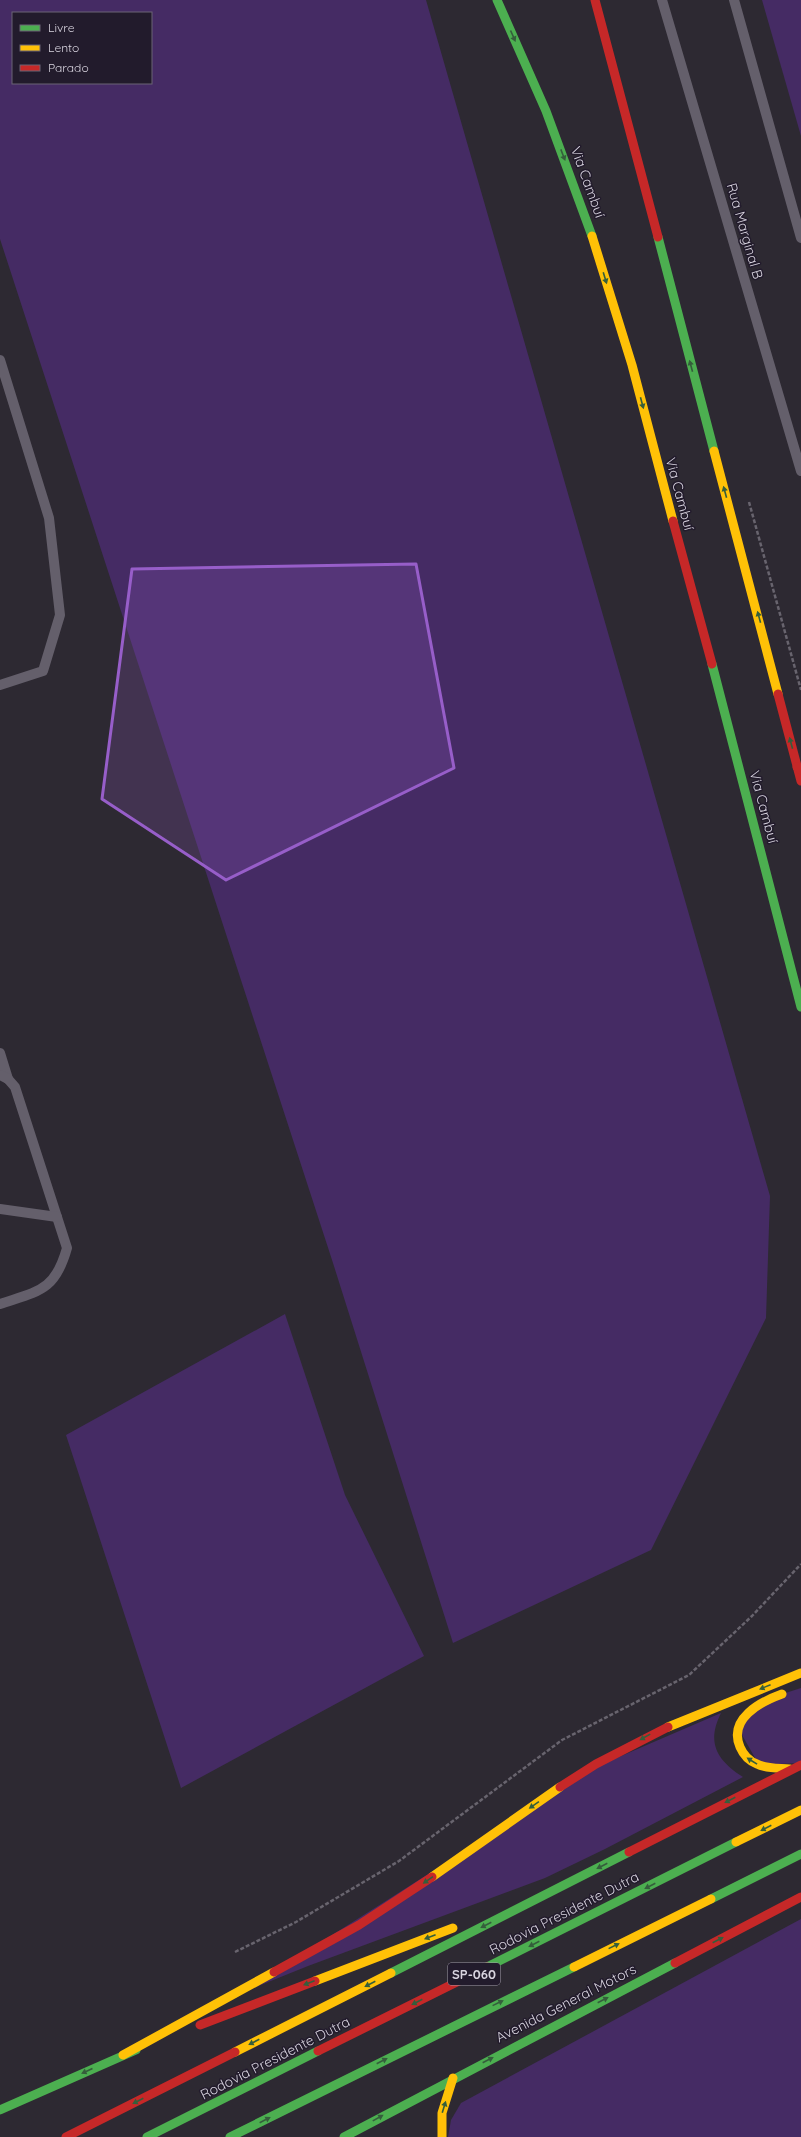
<svg xmlns="http://www.w3.org/2000/svg" width="801" height="2137" viewBox="0 0 801 2137" font-family="Quicksand,sans-serif">
	<style>
		.green { fill: #452b64; fill-rule: evenodd }
		.lines { fill: none; stroke-linecap: round; stroke-linejoin: round }
		.path { stroke: #68646e; stroke-width: 2.5; stroke-dasharray: 4 2; stroke-linecap: butt }
		.lane { stroke: #645f6b; stroke-width: 10 }
		.fast { stroke: #4caf50; stroke-width: 9 }
		.slow { stroke: #ffc107; stroke-width: 9 }
		.jam { stroke: #c62828; stroke-width: 9 }
		.oneway { fill: #355e3c }
		.marked { fill: #975ec9; fill-opacity: 0.2; stroke: #975ec9; stroke-width: 3; stroke-linejoin: round }
		.labels { text-anchor: middle; stroke-width: 3; stroke-linejoin: round; paint-order: stroke }
		.shield { fill: #221b2c; stroke: #a19ca9; stroke-width: 1 }
		.shield-label { font-size: 13px; font-weight: bold; fill: #d8d4df }
		.street-label { font-size: 14px; fill: #d8d4df; stroke: #221b2c }
	</style>
	<rect width="100%" height="100%" fill="#2d2932"/>
	<g class="green">
		<path d="M 0,0 L 426,0 L 770,1196 L 766,1318 L 651,1550 L 453,1643 L 333,1263 L 0,239 ZM 13,13 L 151,13 L 151,83 L 13,83 Z"/>
		<path d="M 762,0 L 801,0 L 801,136 Z"/>
		<path d="M 285,1314 L 345,1495 L 424,1656 L 181,1788 L 66,1435 Z"/>
		<path d="M 801,1688 L 801,1763 L 759,1765 L 737,1726 L 767,1699 Z"/>
		<path d="M 721,1713 C 706,1743 717,1760 743,1777 L 605,1849 L 545,1878 L 308,1966 L 241,1993 L 598,1766 Z"/>
		<path d="M 801,1919 L 801,2137 L 448,2137 L 451,2120 L 461,2103 Z"/>
	</g>
	<g class="lines">
		<g class="path">
			<path d="M 749,502 L 801,690"/>
			<path d="M 235,1952 L 296,1922 L 399,1861 L 562,1740 L 689,1675 L 752,1616 L 801,1564"/>
		</g>
		<g class="lane">
			<path d="M 662,0 L 801,471"/>
			<path d="M 734,0 L 801,238"/>
			<path d="M 0,360 L 49,518 L 60,615 L 43,671 L 0,685"/>
			<path d="M 0,1053 L 8,1079"/>
			<path d="M 0,1075 L 8,1079 L 15,1087 L 67,1248 C 55,1291 39,1291 0,1304"/>
			<path d="M 0,1209 L 57,1217"/>
		</g>
		<g class="fast">
			<path d="M 497,0 L 546,111 L 592,236"/>
			<path d="M 658,237 L 714,451"/>
			<path d="M 712,664 L 801,1007"/>
			<path d="M 711,1899 L 801,1854"/>
			<path d="M 487,1967 L 736,1842"/>
			<path d="M 391,1973 L 629,1852"/>
			<path d="M 0,2110 L 136,2050"/>
			<path d="M 147,2137 L 318,2051"/>
			<path d="M 230,2137 L 574,1967"/>
			<path d="M 344,2137 L 675,1963"/>
		</g>
		<g class="slow">
			<path d="M 592,236 L 632,365 L 673,521"/>
			<path d="M 714,451 L 778,694"/>
			<path d="M 782,1694 C 760,1702 728,1719 740,1747 C 743,1754 749,1761 757,1764 C 767,1769 779,1768 790,1769"/>
			<path d="M 668,1727 L 801,1673"/>
			<path d="M 736,1842 L 801,1810"/>
			<path d="M 432,1877 L 560,1787"/>
			<path d="M 574,1967 L 711,1899"/>
			<path d="M 315,1981 L 453,1928"/>
			<path d="M 235,2052 L 391,1973"/>
			<path d="M 123,2055 L 274,1972"/>
			<path d="M 442,2137 L 442,2113 L 453,2078"/>
		</g>
		<g class="jam">
			<path d="M 595,0 L 658,237"/>
			<path d="M 673,521 L 712,664"/>
			<path d="M 778,694 L 801,781"/>
			<path d="M 797,767 L 801,770"/>
			<path d="M 560,1787 L 596,1764 L 668,1727"/>
			<path d="M 629,1852 L 801,1765"/>
			<path d="M 675,1963 L 801,1897"/>
			<path d="M 274,1972 L 359,1925 L 432,1877"/>
			<path d="M 200,2025 L 315,1981"/>
			<path d="M 318,2051 L 487,1967"/>
			<path d="M 66,2137 L 235,2052"/>
		</g>
	</g>
	<defs><path id="oneway-solid" d="M-6-.8H1V-3.2L6.5 0L1 3.2V.8H-6Z"/></defs>
	<g class="oneway">
		<use href="#oneway-solid" transform="translate(513 36) rotate(66)"/>
		<use href="#oneway-solid" transform="translate(563 155) rotate(69)"/>
		<use href="#oneway-solid" transform="translate(605 278) rotate(73)"/>
		<use href="#oneway-solid" transform="translate(691 366) rotate(-105)"/>
		<use href="#oneway-solid" transform="translate(642 403) rotate(75)"/>
		<use href="#oneway-solid" transform="translate(725 492) rotate(-105)"/>
		<use href="#oneway-solid" transform="translate(759 617) rotate(-105)"/>
		<use href="#oneway-solid" transform="translate(791 743) rotate(-105)"/>
		<use href="#oneway-solid" transform="translate(765 1687) rotate(158)"/>
		<use href="#oneway-solid" transform="translate(645 1737) rotate(151)"/>
		<use href="#oneway-solid" transform="translate(752 1761) rotate(-148)"/>
		<use href="#oneway-solid" transform="translate(730 1800) rotate(153)"/>
		<use href="#oneway-solid" transform="translate(534 1805) rotate(145)"/>
		<use href="#oneway-solid" transform="translate(766 1828) rotate(153)"/>
		<use href="#oneway-solid" transform="translate(602 1866) rotate(153)"/>
		<use href="#oneway-solid" transform="translate(428 1880) rotate(145)"/>
		<use href="#oneway-solid" transform="translate(650 1886) rotate(153)"/>
		<use href="#oneway-solid" transform="translate(486 1925) rotate(153)"/>
		<use href="#oneway-solid" transform="translate(430 1937) rotate(159)"/>
		<use href="#oneway-solid" transform="translate(718 1940) rotate(-27)"/>
		<use href="#oneway-solid" transform="translate(534 1944) rotate(153)"/>
		<use href="#oneway-solid" transform="translate(614 1946) rotate(-26)"/>
		<use href="#oneway-solid" transform="translate(309 1983) rotate(159)"/>
		<use href="#oneway-solid" transform="translate(370 1984) rotate(153)"/>
		<use href="#oneway-solid" transform="translate(603 2000) rotate(-27)"/>
		<use href="#oneway-solid" transform="translate(417 2002) rotate(153)"/>
		<use href="#oneway-solid" transform="translate(498 2003) rotate(-26)"/>
		<use href="#oneway-solid" transform="translate(254 2042) rotate(153)"/>
		<use href="#oneway-solid" transform="translate(488 2060) rotate(-27)"/>
		<use href="#oneway-solid" transform="translate(382 2061) rotate(-27)"/>
		<use href="#oneway-solid" transform="translate(87 2071) rotate(156)"/>
		<use href="#oneway-solid" transform="translate(138 2101) rotate(153)"/>
		<use href="#oneway-solid" transform="translate(444 2107) rotate(-73)"/>
		<use href="#oneway-solid" transform="translate(378 2118) rotate(-29)"/>
		<use href="#oneway-solid" transform="translate(265 2120) rotate(-27)"/>
	</g>
	<path class="marked" d="M 416,564 L 454,768 L 226,880 L 102,799 L 132,569 Z"/>
	<g class="labels">
		<rect class="shield" x="448" y="1963" width="52" height="22" rx="3"/>
		<g class="shield-label">
			<text x="474" y="1979">SP-060</text>
		</g>
		<g class="street-label">
			<text transform="translate(588 182) rotate(70)" y="5">Via Cambuí</text>
			<text transform="translate(745 231) rotate(74)" y="5">Rua Marginal B</text>
			<text transform="translate(680 494) rotate(75)" y="5">Via Cambuí</text>
			<text transform="translate(764 807) rotate(75)" y="5">Via Cambuí</text>
			<text transform="translate(564 1913) rotate(-27)" y="5">Rodovia Presidente Dutra</text>
			<text transform="translate(566 2003) rotate(-27)" y="5">Avenida General Motors</text>
			<text transform="translate(275 2058) rotate(-27)" y="5">Rodovia Presidente Dutra</text>
		</g>
	</g>
	<rect x="12" y="12" width="140" height="72" fill="#221b2c" stroke="#6b6574"/>
	<rect x="20" y="25" width="20" height="6" fill="#4caf50" stroke="#6b6574"/>
	<text x="48" y="32" font-size="12" fill="#d8d4df">Livre</text>
	<rect x="20" y="45" width="20" height="6" fill="#ffc107" stroke="#6b6574"/>
	<text x="48" y="52" font-size="12" fill="#d8d4df">Lento</text>
	<rect x="20" y="65" width="20" height="6" fill="#c62828" stroke="#6b6574"/>
	<text x="48" y="72" font-size="12" fill="#d8d4df">Parado</text>
</svg>
